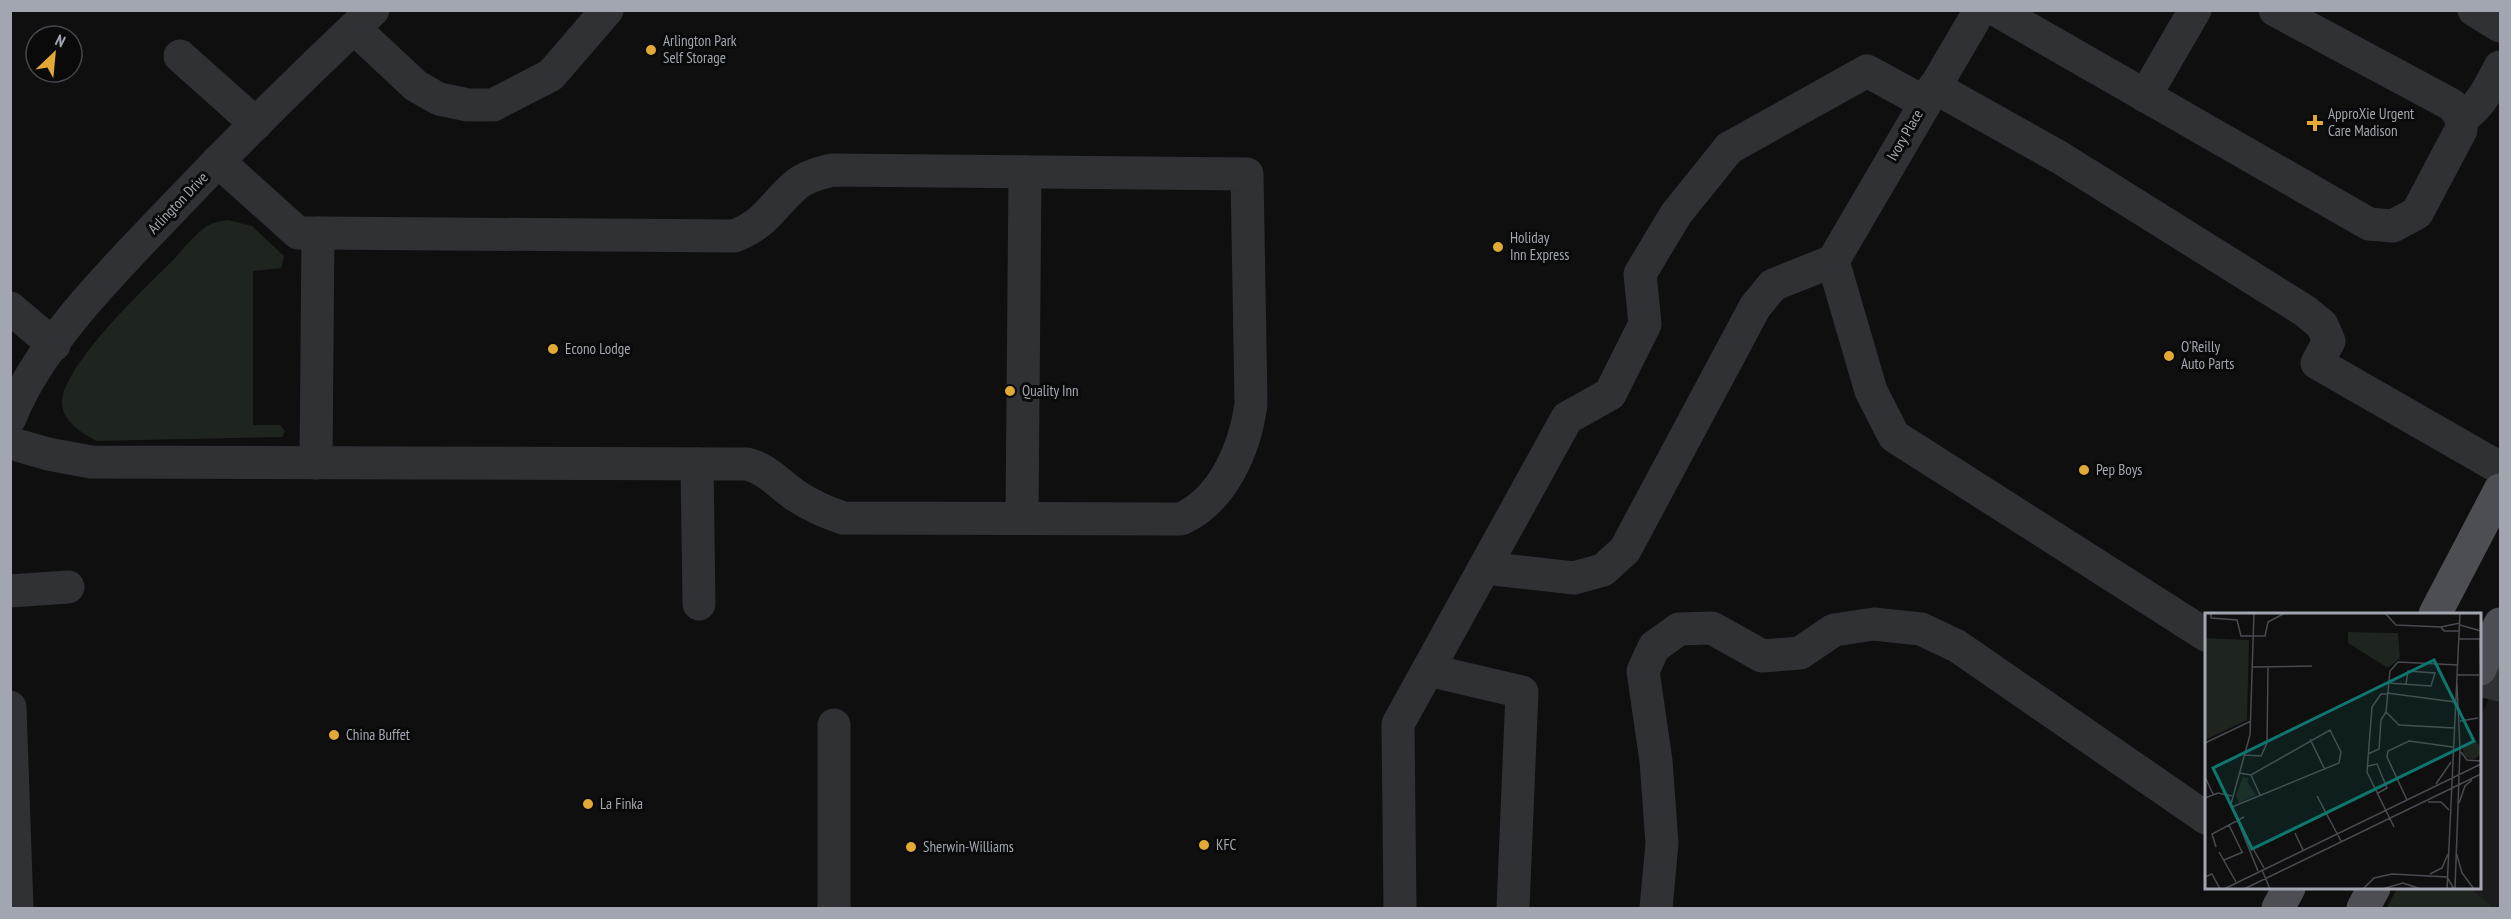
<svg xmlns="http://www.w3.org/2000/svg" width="2511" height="919" viewBox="0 0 2511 919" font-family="'PT Sans Narrow',sans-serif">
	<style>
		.built { fill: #1b1b1d }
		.green { fill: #1e241e }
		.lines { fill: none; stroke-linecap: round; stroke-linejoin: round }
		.minor { stroke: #303135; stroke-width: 33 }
		.major { stroke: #4d4e54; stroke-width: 33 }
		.poi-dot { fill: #e2a935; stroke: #0a0a0b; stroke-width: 2 }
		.labels { text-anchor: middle; stroke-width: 6; stroke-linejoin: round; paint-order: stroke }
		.poi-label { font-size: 15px; fill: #a1a6b0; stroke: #0a0a0b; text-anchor: start }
		.street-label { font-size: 15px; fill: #a1a6b0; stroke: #0a0a0b }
		.inset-road { fill: none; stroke: #494b50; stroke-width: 1.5 }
		.view { fill: #0f766e; fill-opacity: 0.15; stroke: #0f766e; stroke-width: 3 }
		.inset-edge { fill: none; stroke: #a1a6b0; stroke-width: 3 }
	</style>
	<rect width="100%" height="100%" fill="#0f0f10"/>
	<path class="built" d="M 2500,674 L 2500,908 L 2387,908 L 2397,888 L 2480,888 L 2480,718 Z"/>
	<g class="green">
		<path d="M 228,220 L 252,226 L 284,256 L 281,268 L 253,271 L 253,425 L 280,425 L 285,431 L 282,437 L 97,441 C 82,433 62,422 62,402 C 63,365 147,286 174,259 C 184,248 195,234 207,226 C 214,222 221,221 228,220 Z"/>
		<path d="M 2397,888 L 2470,888 L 2493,908 L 2387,908 Z"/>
	</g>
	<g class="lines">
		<g class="minor">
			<path d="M 1996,10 L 2369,224 L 2393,226 L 2417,213 L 2461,130 L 2462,118 L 2452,105 L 2275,10"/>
			<path d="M 2474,10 L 2500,26"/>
			<path d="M 354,28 L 416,86 L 439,99 L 468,105 L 493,105 L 551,75 L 607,10"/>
			<path d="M 180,56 L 256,124"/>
			<path d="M 1934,87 L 2059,157 L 2305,311 L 2322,325 L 2329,341 L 2317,363 L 2500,468"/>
			<path d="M 2145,96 L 2195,10"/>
			<path d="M 2462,118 C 2481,106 2490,86 2500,67"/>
			<path d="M 1833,261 L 1871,391 L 1894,436 L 2206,635"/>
			<path d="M 1833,261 L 1980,10"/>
			<path d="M 10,308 L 54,345"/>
			<path d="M 10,418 C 37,349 105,279 156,226 C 226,152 298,80 373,10"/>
			<path d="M 10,443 L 48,454 L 91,462 L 747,464 C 767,469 778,483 795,495 C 810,505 825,512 843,518 L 1181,519 C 1223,500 1245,449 1251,404 L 1247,174 L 832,170 C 820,173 807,176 797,184 C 772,205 768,223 734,236 L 318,233 L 298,233 L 218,161"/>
			<path d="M 316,463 L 318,233"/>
			<path d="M 697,464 L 699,604"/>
			<path d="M 1022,518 L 1025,172"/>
			<path d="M 1484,568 L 1574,578 L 1603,570 L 1625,550 L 1755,307 L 1773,285 L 1833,261"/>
			<path d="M 10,591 L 68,587"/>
			<path d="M 1428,670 L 1522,692 L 1513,908"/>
			<path d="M 2480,680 L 2500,685"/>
			<path d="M 10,707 L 17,908"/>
			<path d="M 834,725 L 834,908"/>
			<path d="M 1400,908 L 1398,724 L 1567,418 L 1610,394 L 1645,324 L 1640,274 L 1676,214 L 1729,148 L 1867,71 L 1924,102"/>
			<path d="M 1656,908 L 1662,843 L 1656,761 L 1643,671 L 1654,647 L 1679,629 L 1712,628 L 1762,656 L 1800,653 L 1834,630 L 1874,624 L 1921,629 L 1957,646 L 2206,818"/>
		</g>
		<g class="major">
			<path d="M 2435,614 L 2500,490"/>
			<path d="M 2480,669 L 2500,624"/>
			<path d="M 2278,908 L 2289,888"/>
			<path d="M 2363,908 L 2374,888"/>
		</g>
	</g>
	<g class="poi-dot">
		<circle cx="651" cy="50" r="6"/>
		<path d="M2312 114h6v6h6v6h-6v6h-6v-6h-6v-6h6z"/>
		<circle cx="1498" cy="247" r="6"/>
		<circle cx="553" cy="349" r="6"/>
		<circle cx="2169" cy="356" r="6"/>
		<circle cx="1010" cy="391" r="6"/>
		<circle cx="2084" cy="470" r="6"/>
		<circle cx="334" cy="735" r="6"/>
		<circle cx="588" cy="804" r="6"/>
		<circle cx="1204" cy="845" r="6"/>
		<circle cx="911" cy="847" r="6"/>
	</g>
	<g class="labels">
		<g class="poi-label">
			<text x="663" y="46">Arlington Park<tspan x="663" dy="17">Self Storage</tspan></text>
			<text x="2328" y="119">ApproXie Urgent<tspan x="2328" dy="17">Care Madison</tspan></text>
			<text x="1510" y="243">Holiday<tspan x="1510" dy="17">Inn Express</tspan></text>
			<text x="2181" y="352">O'Reilly<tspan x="2181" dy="17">Auto Parts</tspan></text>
			<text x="565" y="354">Econo Lodge</text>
			<text x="1022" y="396">Quality Inn</text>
			<text x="2096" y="475">Pep Boys</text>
			<text x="346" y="740">China Buffet</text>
			<text x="600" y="809">La Finka</text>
			<text x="1216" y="850">KFC</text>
			<text x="923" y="852">Sherwin-Williams</text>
		</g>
		<g class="street-label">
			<text transform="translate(1905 135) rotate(-60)" y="5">Ivory Place</text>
			<text transform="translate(178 203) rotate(-46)" y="5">Arlington Drive</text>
		</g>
	</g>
	<g transform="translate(2205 613)">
		<rect width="276" height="276" fill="#0f0f10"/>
		<path d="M 143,19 L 193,20 L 195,45 L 183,55 L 143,30 ZM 0,25 L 44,27 L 42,107 L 0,127 ZM258 137a9 9 0 1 1 18 0a9 9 0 1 1-18 0ZM 38,164 L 44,166 L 42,169 L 51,182 L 34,190 L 31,182 Z" fill="#1e241e"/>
		<path class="inset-road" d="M 6,0 L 6,5 L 32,7 L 36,23 L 60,23 L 63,9 L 80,0M 49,0 L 45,122 L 26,191 L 53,258M 180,0 L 191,12 L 236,14M 255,12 L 276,18M 255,18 L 239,18 L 236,14 L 255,10M 254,26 L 275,26 L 276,66M 48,54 L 107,53M 252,62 L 274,62M 183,70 L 226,73 L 230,60 L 203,58 L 201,71M 182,80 L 250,89M 182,81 L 176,81 L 167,94 L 162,159 L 189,214M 181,99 L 185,58 L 193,49 L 253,52M 181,99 L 194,112 L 249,115M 255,108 L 273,105M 105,126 L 120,157M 0,130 L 46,108M 256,139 L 262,147 L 276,148M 163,141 L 174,136 L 176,107 L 181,99M 40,142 L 56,143 L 62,130 L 63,55M 163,153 L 172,151 L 182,175 L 173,180M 46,162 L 55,182M 0,164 L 8,181M 231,171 L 246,149M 112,183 L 136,228M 0,185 L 13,180 L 27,183M 202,187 L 182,144 L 183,138 L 204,128 L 248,134M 223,189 L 236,189 L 244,197M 254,190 L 260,173 L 267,167M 27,194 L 134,150 L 136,139 L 125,117 L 46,162 L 34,160M 33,209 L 59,255M 24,212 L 37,239M 90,220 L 98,237M 11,234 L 7,221 L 39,204M 14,239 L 31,269M 251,239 L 257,260 L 269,276M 19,247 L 38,239M 57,257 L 65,276M 225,261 L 237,255 L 243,241M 0,264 L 7,261 L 15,276M 19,276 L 276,151M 39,276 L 276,161M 158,276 L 169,265 L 187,261 L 242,264 L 249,276M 177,276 L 198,270 L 216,276M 242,276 L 255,0M 250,276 L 255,137 L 252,71"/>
		<path class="view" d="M 229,47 L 269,128 L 47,236 L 8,155 Z"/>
		<rect width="276" height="276" class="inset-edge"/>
	</g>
	<rect width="2511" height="919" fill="none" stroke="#a1a6b0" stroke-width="24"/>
	<g transform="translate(54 54) rotate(26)"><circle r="28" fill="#0a0a0b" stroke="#46484d" stroke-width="1.5"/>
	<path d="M0-4.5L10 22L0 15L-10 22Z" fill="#e2a935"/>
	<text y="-9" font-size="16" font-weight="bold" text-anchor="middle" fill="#a1a6b0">N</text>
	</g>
</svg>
